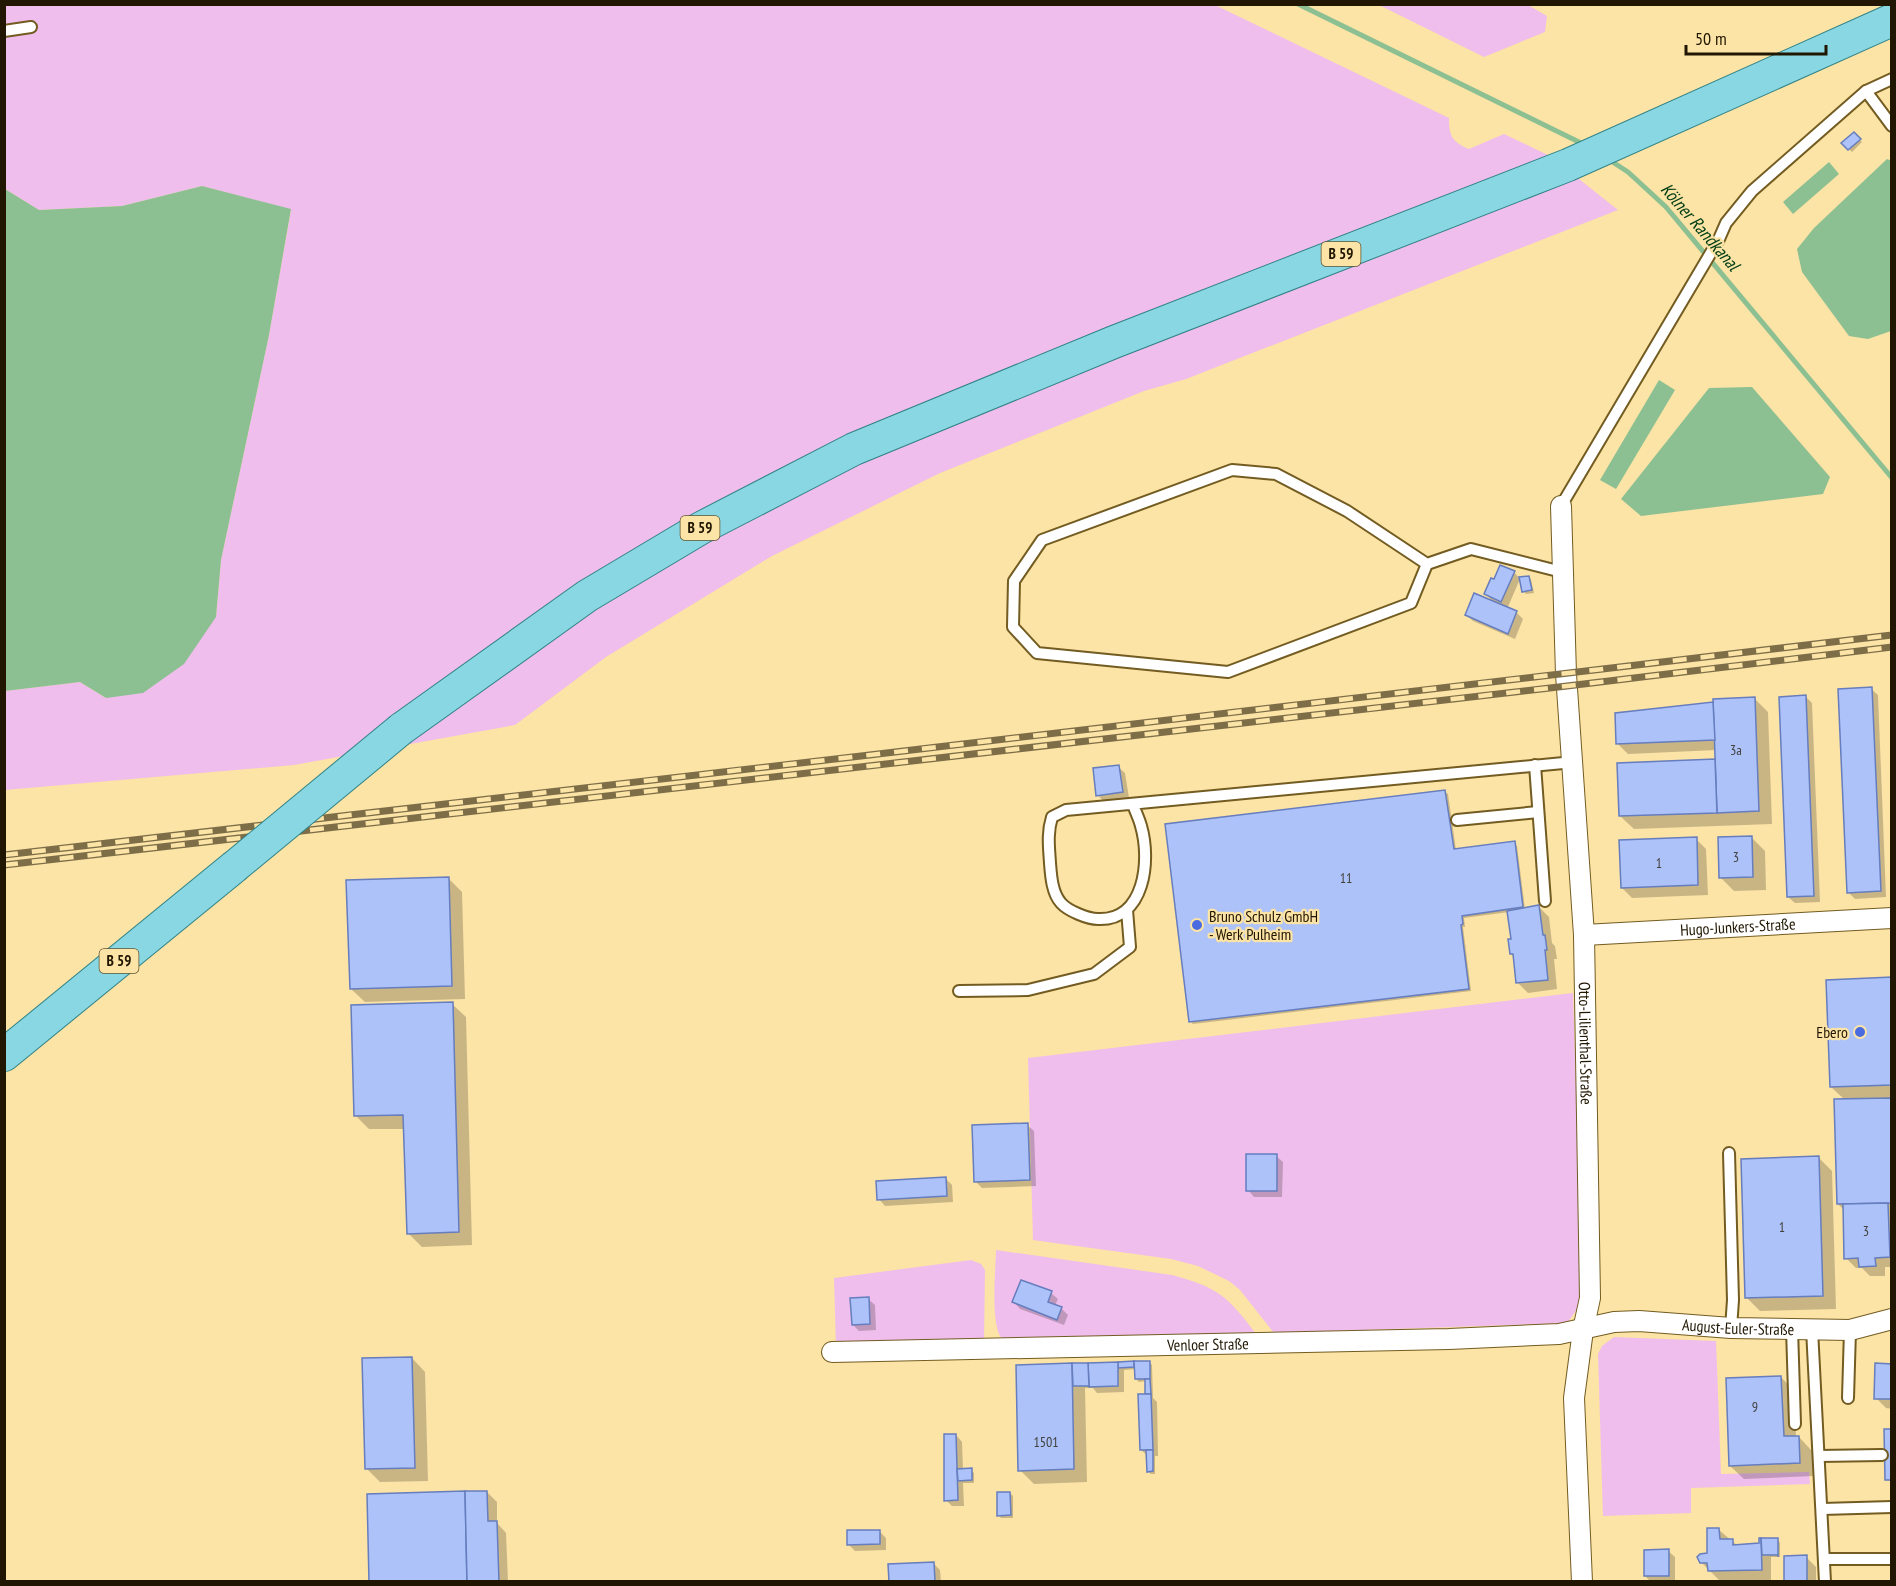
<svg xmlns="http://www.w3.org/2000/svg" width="1896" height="1586" viewBox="0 0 1896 1586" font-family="'PT Sans Narrow',sans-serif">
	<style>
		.green { fill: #efbeec }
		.water { fill: #8cc092 }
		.shadow { fill: #0003 }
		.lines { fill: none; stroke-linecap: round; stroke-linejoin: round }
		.stream { stroke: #8cc092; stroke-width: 5 }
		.building { fill: #acc2f9; stroke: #667dbe; stroke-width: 1.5 }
		.lane-casing { stroke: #735c21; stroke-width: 14 }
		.street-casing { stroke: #735c21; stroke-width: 22 }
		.primary-casing { stroke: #308286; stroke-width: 34 }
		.lane { stroke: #fff; stroke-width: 10 }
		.street { stroke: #fff; stroke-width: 20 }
		.primary { stroke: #88d7e2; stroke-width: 32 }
		.rail-casing { stroke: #7e6e48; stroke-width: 7 }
		.rail { stroke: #fce3a6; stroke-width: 4.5; stroke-dasharray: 14; stroke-linecap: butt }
		.primary-bridge-casing { stroke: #308286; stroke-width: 34; stroke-linecap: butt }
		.primary-bridge { stroke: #88d7e2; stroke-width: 32 }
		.poi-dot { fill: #496bdf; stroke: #fce3a6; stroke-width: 2 }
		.labels { text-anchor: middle; stroke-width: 4.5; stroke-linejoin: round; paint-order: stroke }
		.number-label { font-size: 14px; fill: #43413f }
		.shield { fill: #fce3a6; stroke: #625432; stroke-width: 1.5 }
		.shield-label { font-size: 15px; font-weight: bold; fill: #201601 }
		.poi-label { font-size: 16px; fill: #201601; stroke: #fce3a6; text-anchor: start }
		.street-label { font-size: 16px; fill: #201601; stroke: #fce3a6 }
		.water-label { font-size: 18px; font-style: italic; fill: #013e14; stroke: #fce3a6 }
	</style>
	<rect width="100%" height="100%" fill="#fce3a6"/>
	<g class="green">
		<path d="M 4,5 L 1215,5 L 1449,118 C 1449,136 1452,142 1469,149 L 1504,134 L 1550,156 L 1618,210 L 1186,379 L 1144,391 L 940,473 L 772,556 L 606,657 L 515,725 L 294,765 L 5,790 L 5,691 L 80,682 L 106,698 L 216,617 L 221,560 L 269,335 L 291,210 L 202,186 L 122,206 L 39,210 L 5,189 Z"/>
		<path d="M 1379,5 L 1528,5 L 1547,16 L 1545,32 L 1484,57 Z"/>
		<path d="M 1573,993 L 1582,1283 L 1579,1307 L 1567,1323 L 1274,1333 L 1240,1290 L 1229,1281 L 1198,1266 L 1171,1259 L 1033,1240 L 1028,1058 Z"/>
		<path d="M 996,1250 L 1172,1275 C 1217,1287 1228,1296 1256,1334 L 1004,1341 C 989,1329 996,1269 996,1250 Z"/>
		<path d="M 971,1260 L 981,1264 L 985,1270 L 984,1340 L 836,1347 L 834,1278 Z"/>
		<path d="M 1614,1337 L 1716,1341 L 1721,1474 L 1809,1472 L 1810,1484 L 1691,1488 L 1691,1513 L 1603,1516 L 1598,1354 L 1602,1346 Z"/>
	</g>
	<g class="water">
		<path d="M 1887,159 L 1892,161 L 1891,331 L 1868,339 L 1849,336 L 1802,272 L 1797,249 L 1814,228 Z"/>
		<path d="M 1829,162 L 1839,174 L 1793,214 L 1783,202 Z"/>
		<path d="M 202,186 L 291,209 L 269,335 L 221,560 L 216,617 L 184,664 L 143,693 L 106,698 L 80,682 L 5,691 L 5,189 L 39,210 L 122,206 Z"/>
		<path d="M 1659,380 L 1675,390 L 1616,489 L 1600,480 Z"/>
		<path d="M 1752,387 L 1830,477 L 1823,494 L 1641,516 L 1621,499 L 1709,388 Z"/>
	</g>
	<g class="shadow">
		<path d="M 1853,134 L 1862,142 L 1852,152 L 1843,143 Z"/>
		<path d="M 1514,572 L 1520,579 L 1507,609 L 1517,613 L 1523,619 L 1515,639 L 1473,621 L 1467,615 L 1495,603 L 1485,594 L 1494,581 Z"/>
		<path d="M 1529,577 L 1531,580 L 1534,593 L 1526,594 L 1523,591 Z"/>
		<path d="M 1871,689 L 1878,695 L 1886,897 L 1855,899 L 1848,892 Z"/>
		<path d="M 1806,697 L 1812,703 L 1820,902 L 1795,903 L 1788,897 Z"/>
		<path d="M 1755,699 L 1768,712 L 1772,824 L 1634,829 L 1620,816 L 1618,764 L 1717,760 L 1717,750 L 1628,754 L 1618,744 L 1616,714 Z"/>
		<path d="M 1118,767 L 1125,773 L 1129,798 L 1104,802 L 1098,795 Z"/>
		<path d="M 1445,792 L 1448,794 L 1456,850 L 1514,843 L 1517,846 L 1525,909 L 1539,907 L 1549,917 L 1552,943 L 1555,946 L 1557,959 L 1554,959 L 1557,989 L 1528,993 L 1518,983 L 1515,957 L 1511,954 L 1513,940 L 1509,912 L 1464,918 L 1465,927 L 1463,927 L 1471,991 L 1193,1024 L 1191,1022 Z"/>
		<path d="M 1751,837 L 1765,851 L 1766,890 L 1734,891 L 1721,878 Z"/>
		<path d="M 1696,839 L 1706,849 L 1708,895 L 1632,898 L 1622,888 Z"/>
		<path d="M 448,878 L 462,892 L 465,999 L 365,1002 L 351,989 Z"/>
		<path d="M 1892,979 L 1892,1267 L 1885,1267 L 1885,1276 L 1870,1276 L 1862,1268 L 1856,1268 L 1846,1258 L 1844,1210 L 1838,1204 L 1845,1100 L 1831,1087 Z"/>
		<path d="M 452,1004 L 466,1017 L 472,1245 L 422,1247 L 408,1233 L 405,1129 L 369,1129 L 356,1116 Z"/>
		<path d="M 1027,1125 L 1034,1131 L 1036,1186 L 982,1188 L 975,1181 Z"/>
		<path d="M 1276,1156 L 1283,1162 L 1282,1197 L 1254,1197 L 1248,1190 Z"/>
		<path d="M 1819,1158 L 1832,1171 L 1836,1309 L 1760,1311 L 1747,1298 Z"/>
		<path d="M 945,1178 L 952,1185 L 953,1202 L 885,1206 L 879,1199 Z"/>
		<path d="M 1051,1293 L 1058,1299 L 1055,1306 L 1061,1308 L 1068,1315 L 1064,1325 L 1020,1309 L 1014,1302 Z"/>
		<path d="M 868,1299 L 875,1305 L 876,1330 L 859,1331 L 853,1325 Z"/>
		<path d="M 412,1358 L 425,1372 L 428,1481 L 380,1482 L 367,1469 Z"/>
		<path d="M 1149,1362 L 1152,1365 L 1153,1398 L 1157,1402 L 1158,1456 L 1155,1456 L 1155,1474 L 1151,1474 L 1148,1471 L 1148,1456 L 1141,1450 L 1149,1395 L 1146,1381 L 1139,1382 L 1136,1379 L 1136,1369 L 1124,1370 L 1124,1392 L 1097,1393 L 1093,1388 L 1085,1388 L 1087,1482 L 1034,1484 L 1020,1470 L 1017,1366 Z"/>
		<path d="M 1892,1365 L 1892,1409 L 1886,1408 L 1876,1398 Z"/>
		<path d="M 1781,1377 L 1794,1391 L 1796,1437 L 1799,1437 L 1812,1451 L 1813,1476 L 1744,1479 L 1730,1466 Z"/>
		<path d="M 956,1435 L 962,1442 L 963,1470 L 971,1470 L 974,1473 L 974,1483 L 963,1483 L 964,1506 L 952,1506 L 946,1500 Z"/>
		<path d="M 487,1492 L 497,1502 L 497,1523 L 506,1533 L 508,1582 L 370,1582 Z"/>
		<path d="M 1010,1493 L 1013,1496 L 1013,1518 L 1001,1518 L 999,1515 Z"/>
		<path d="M 1719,1530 L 1738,1546 L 1761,1545 L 1763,1547 L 1778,1540 L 1780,1543 L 1780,1557 L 1771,1557 L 1771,1580 L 1719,1580 L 1701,1562 L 1709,1555 Z"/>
		<path d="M 879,1531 L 886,1538 L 886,1550 L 855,1551 L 849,1545 Z"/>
		<path d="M 1668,1551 L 1675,1557 L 1675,1582 L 1651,1582 L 1645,1576 Z"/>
		<path d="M 1806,1557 L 1816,1567 L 1816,1582 L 1786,1582 Z"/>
		<path d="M 934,1564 L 940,1570 L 941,1582 L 890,1582 Z"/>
	</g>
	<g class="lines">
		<g class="stream">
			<path d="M 1298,4 L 1585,145"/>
			<path d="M 1608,159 L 1628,172 L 1666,207 L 1892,478"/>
		</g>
	</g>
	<g class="building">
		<path d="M 1854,132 L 1861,139 L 1848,150 L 1841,143 Z"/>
		<path d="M 1500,565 L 1515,571 L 1501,602 L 1484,594 L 1491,578 L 1494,579 Z"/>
		<path d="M 1529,576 L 1532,590 L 1522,592 L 1519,577 Z"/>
		<path d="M 1474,593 L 1517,611 L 1508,634 L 1465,615 Z"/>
		<path d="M 1872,687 L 1881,891 L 1847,893 L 1838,689 Z"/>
		<path d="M 1806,695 L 1814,896 L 1787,897 L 1779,697 Z"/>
		<path d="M 1755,697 L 1759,811 L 1717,813 L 1713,699 Z"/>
		<path d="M 1713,702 L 1715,740 L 1616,744 L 1615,713 Z"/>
		<path d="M 1715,759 L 1717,813 L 1619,816 L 1617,763 Z"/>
		<path d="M 1119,765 L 1123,792 L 1096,796 L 1093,768 Z"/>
		<path d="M 1445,790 L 1454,849 L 1515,841 L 1523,907 L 1462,916 L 1463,924 L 1461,925 L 1469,989 L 1189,1022 L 1165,824 Z"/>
		<path d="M 1752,836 L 1753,877 L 1719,878 L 1718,837 Z"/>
		<path d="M 1697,837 L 1698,885 L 1621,888 L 1619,840 Z"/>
		<path d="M 449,877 L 452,986 L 350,989 L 346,880 Z"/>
		<path d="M 1539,905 L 1543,935 L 1545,935 L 1547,950 L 1545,950 L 1548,980 L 1516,983 L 1513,954 L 1510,954 L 1508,939 L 1511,939 L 1507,911 Z"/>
		<path d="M 1892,977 L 1892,1085 L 1830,1087 L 1826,980 Z"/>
		<path d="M 453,1002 L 459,1232 L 407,1234 L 403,1115 L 354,1116 L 351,1005 Z"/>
		<path d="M 1891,1098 L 1892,1203 L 1837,1204 L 1834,1099 Z"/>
		<path d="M 1028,1123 L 1030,1180 L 974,1182 L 972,1125 Z"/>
		<rect x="1246" y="1154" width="31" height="37"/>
		<path d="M 1819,1156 L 1823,1296 L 1745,1298 L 1741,1159 Z"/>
		<path d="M 946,1177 L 947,1196 L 877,1200 L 876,1181 Z"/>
		<path d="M 1888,1203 L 1890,1257 L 1875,1258 L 1876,1266 L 1859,1267 L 1858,1258 L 1844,1259 L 1843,1204 Z"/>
		<path d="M 1021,1280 L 1052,1291 L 1048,1302 L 1062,1307 L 1057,1320 L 1012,1302 Z"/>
		<path d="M 869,1297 L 870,1324 L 852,1325 L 850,1298 Z"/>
		<path d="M 412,1357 L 415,1468 L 365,1469 L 362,1358 Z"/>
		<path d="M 1134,1361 L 1134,1367 L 1118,1368 L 1118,1362 Z"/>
		<path d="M 1134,1361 L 1150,1361 L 1150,1379 L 1135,1379 Z"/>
		<path d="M 1118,1362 L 1118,1386 L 1089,1387 L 1088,1363 Z"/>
		<path d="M 1072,1363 L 1074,1469 L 1018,1471 L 1016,1365 Z"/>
		<path d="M 1072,1363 L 1088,1363 L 1089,1386 L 1073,1386 Z"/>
		<path d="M 1875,1363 L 1892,1364 L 1892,1399 L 1874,1399 Z"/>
		<path d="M 1781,1376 L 1784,1436 L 1799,1436 L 1800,1463 L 1729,1466 L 1726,1378 Z"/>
		<path d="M 1145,1379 L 1150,1379 L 1151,1394 L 1145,1394 Z"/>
		<path d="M 1138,1394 L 1151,1394 L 1153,1450 L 1140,1450 Z"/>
		<path d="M 1884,1429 L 1892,1429 L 1892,1480 L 1885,1480 Z"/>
		<path d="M 944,1434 L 956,1434 L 958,1500 L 944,1501 Z"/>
		<path d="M 1146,1450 L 1153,1450 L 1153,1471 L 1147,1472 Z"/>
		<path d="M 972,1468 L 972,1480 L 958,1481 L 957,1469 Z"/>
		<path d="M 465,1491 L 467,1582 L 369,1582 L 367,1494 Z"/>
		<path d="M 465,1491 L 487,1491 L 488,1521 L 497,1521 L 499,1582 L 467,1582 Z"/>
		<path d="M 997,1492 L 1010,1492 L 1011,1515 L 997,1516 Z"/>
		<path d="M 1707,1528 L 1719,1528 L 1720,1539 L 1733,1539 L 1733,1545 L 1759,1543 L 1759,1538 L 1761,1538 L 1762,1570 L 1708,1571 L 1707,1563 L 1700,1563 L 1697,1557 L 1700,1554 L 1707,1553 Z"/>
		<path d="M 847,1530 L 880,1530 L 880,1544 L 847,1545 Z"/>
		<path d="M 1761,1538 L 1778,1538 L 1778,1557 L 1778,1555 L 1762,1555 Z"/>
		<path d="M 1669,1549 L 1669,1576 L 1644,1576 L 1644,1550 Z"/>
		<path d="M 1807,1555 L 1807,1582 L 1784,1582 L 1784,1556 Z"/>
		<path d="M 934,1562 L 935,1581 L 889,1582 L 888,1564 Z"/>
	</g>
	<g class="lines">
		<defs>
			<g id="lane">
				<path d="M 4,31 L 31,27"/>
				<path d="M 1866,91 L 1892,126"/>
				<path d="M 1561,506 L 1719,239 L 1726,223 L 1752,191 L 1866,91 L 1892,79"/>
				<path d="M 1427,564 L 1411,603 L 1228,672 L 1037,653 L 1013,627 L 1014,581 L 1042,540 L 1232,470 L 1276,474 L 1347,511 L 1427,564 L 1471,549 L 1562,572"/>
				<path d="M 1535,765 L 1545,901"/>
				<path d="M 1133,804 C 1135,811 1139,818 1141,826 C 1151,860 1145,921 1098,919 C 1088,919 1068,911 1061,903 C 1052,893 1051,876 1050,863 C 1049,847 1047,833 1052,817 L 1066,810 L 1574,762"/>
				<path d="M 1457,820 L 1538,812"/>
				<path d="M 959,991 L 1028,990 L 1094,974 L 1130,947 L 1127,910"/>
				<path d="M 1729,1153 L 1733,1300 L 1731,1328"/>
				<path d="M 1792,1329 L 1795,1424"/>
				<path d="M 1812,1329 L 1825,1582"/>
				<path d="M 1848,1398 L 1850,1330"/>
				<path d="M 1819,1456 L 1882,1455"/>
				<path d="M 1822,1509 L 1892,1507"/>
				<path d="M 1825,1559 L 1892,1559"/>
			</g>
			<g id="street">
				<path id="s1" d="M 1561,506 L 1566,674 L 1584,935 L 1590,1298 L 1583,1330 L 1574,1398 L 1582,1582"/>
				<path id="s2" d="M 1584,935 L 1892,918"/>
				<path id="s3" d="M 832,1352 L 1449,1339 L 1559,1334 L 1614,1322 L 1639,1321 L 1731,1328 L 1850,1330 L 1892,1319"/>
			</g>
			<g id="primary">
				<path d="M 401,729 L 587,596 L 701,528 L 854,449 L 1114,342 L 1568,165 L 1892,20"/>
				<path d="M 4,1055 L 234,867"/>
			</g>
		</defs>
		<use href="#lane" class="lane-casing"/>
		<use href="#street" class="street-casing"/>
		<use href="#primary" class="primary-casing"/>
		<use href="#lane" class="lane"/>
		<use href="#street" class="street"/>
		<use href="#primary" class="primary"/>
		<defs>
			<g id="rail">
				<path d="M 4,855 L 861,756 L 1892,635"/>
				<path d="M 4,865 L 1567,686 L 1892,647"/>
			</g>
		</defs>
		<use href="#rail" class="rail-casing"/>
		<use href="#rail" class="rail"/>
		<defs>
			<path id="primary-bridge" d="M 234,867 L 401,729"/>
		</defs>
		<use href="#primary-bridge" class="primary-bridge-casing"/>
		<use href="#primary-bridge" class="primary-bridge"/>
	</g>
	<g class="poi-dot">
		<circle cx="1197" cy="925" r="6"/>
		<circle cx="1860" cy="1032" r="6"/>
	</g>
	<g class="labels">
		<g class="number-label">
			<text x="1736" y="755">3a</text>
			<text x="1736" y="862">3</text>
			<text x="1659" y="868">1</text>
			<text x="1346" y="883">11</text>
			<text x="1782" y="1232">1</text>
			<text x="1866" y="1236">3</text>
			<text x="1755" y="1412">9</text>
			<text x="1046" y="1447">1501</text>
		</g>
		<g class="shield">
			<rect x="1321.5" y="242" width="39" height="24" rx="4.5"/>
			<rect x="680.5" y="516" width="39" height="24" rx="4.5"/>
			<rect x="99.5" y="949" width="39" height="24" rx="4.5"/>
		</g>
		<g class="shield-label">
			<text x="1341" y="259">B 59</text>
			<text x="700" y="533">B 59</text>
			<text x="119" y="966">B 59</text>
		</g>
		<g class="poi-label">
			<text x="1209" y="922">Bruno Schulz GmbH<tspan x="1209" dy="18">- Werk Pulheim</tspan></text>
			<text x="1848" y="1038" text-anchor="end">Ebero</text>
		</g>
		<g class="street-label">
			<text dy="6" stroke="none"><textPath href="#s2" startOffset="154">Hugo-Junkers-Straße</textPath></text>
			<text dy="6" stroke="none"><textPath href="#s1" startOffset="538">Otto-Lilienthal-Straße</textPath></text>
			<text dy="6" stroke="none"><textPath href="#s3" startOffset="908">August-Euler-Straße</textPath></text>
			<text dy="6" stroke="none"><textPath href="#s3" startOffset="376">Venloer Straße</textPath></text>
		</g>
		<g class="water-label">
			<text transform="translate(1700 227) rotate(49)" y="6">Kölner Randkanal</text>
		</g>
	</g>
	<rect width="1896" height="1586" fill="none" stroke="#201601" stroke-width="12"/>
	<path d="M1686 45v9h140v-9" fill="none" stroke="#201601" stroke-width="3"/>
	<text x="1695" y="45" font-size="18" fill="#201601" stroke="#fce3a6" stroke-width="4.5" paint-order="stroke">50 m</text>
</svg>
